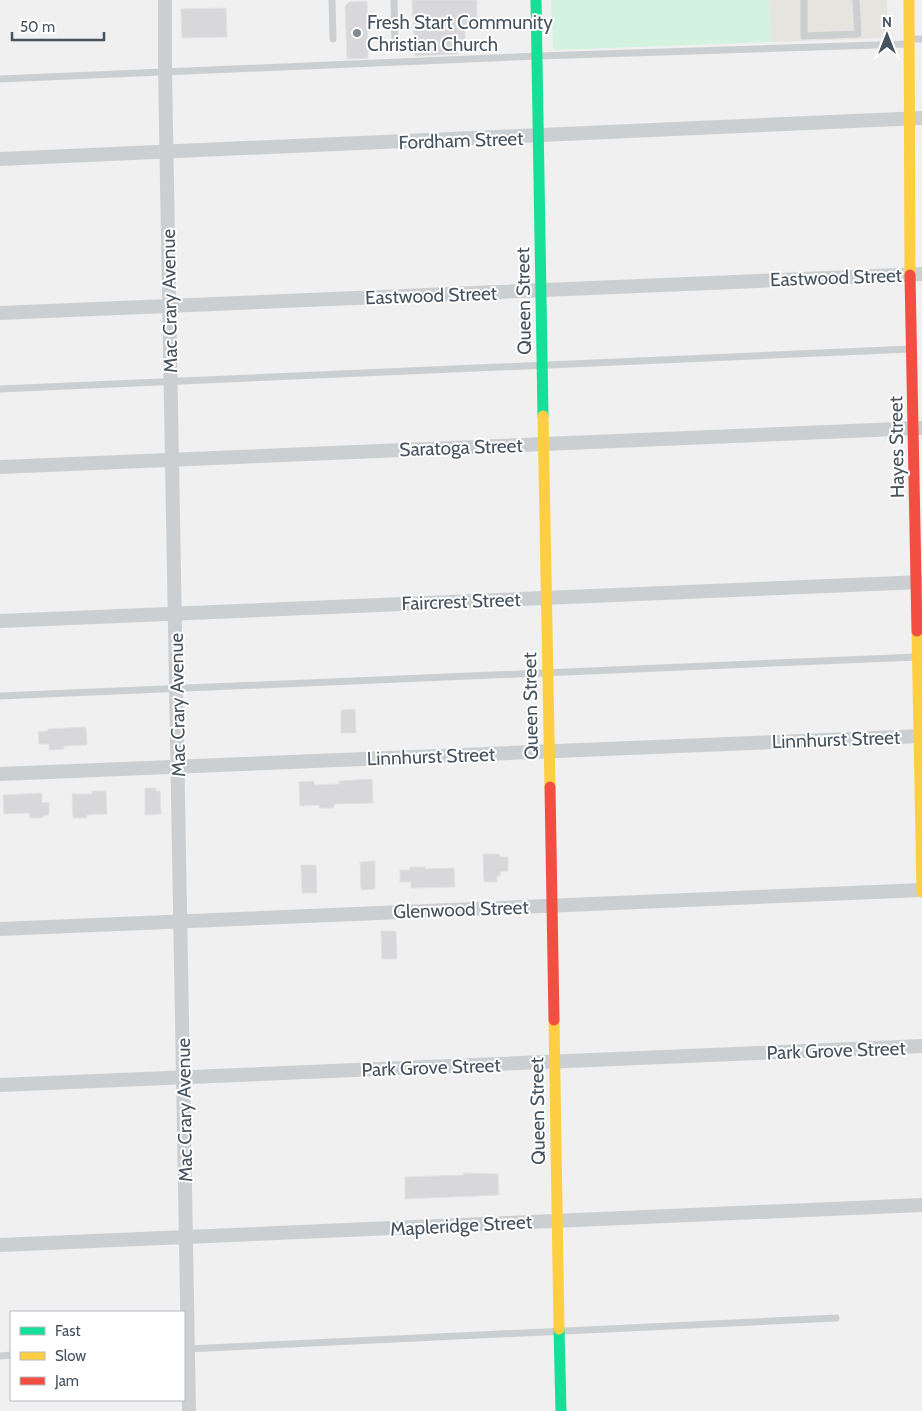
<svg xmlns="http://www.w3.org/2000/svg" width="922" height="1411" viewBox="0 0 922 1411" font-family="Cabin,sans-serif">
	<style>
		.commercial { fill: #e6e4de }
		.green { fill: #d3f2df }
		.building { fill: #d8d8db; stroke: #e2e2e3 }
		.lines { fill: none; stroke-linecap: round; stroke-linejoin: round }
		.lane { stroke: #cccfd1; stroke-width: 7 }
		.street { stroke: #cccfd1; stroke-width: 14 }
		.fast { stroke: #16e098; stroke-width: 11 }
		.slow { stroke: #ffcf43; stroke-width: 11 }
		.jam { stroke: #f24e42; stroke-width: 11 }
		.poi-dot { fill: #828a92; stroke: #fff; stroke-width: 2 }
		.labels { text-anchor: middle; stroke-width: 4; stroke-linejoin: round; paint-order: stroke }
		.poi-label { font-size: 19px; fill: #46535f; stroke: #fff; text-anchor: start }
		.street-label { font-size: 19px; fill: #46535f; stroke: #fff }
	</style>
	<rect width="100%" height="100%" fill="#f1f0f0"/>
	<path class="commercial" d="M 769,0 L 887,0 L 888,38 L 771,42 Z"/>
	<path class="green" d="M 551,0 L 769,0 L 771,42 L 553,50 Z"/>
	<g class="building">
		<path d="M 412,0 L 477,0 L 477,24 L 465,24 L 465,41 L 457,41 L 458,54 L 415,56 Z"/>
		<path d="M 367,1 L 368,58 L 347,59 L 345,6 L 349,2 Z"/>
		<path d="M 226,8 L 227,37 L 182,38 L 181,9 Z"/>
		<path d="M 355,709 L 356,733 L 341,733 L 341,710 Z"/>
		<path d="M 86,727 L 87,745 L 64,746 L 64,749 L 49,750 L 49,744 L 39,744 L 38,732 L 48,731 L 48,729 Z"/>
		<path d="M 372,779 L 373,803 L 334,804 L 334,808 L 319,808 L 319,805 L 300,806 L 299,782 L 314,781 L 314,785 L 339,784 L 339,781 Z"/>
		<path d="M 145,788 L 156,788 L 156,791 L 160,791 L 161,814 L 145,815 Z"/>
		<path d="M 92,791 L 106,791 L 107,814 L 87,815 L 87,818 L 73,818 L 72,794 L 92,794 Z"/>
		<path d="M 42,793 L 42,803 L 49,802 L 49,815 L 43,816 L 43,818 L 30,818 L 29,813 L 4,814 L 3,795 Z"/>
		<path d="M 483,854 L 499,854 L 500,857 L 508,857 L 508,871 L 500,872 L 500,876 L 497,876 L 497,882 L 484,882 Z"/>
		<path d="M 375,861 L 375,889 L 361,890 L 360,862 Z"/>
		<path d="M 301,865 L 316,865 L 317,893 L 302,893 Z"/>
		<path d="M 410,867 L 425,867 L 425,869 L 454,868 L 455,887 L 411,888 L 411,882 L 400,882 L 400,870 L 410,870 Z"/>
		<path d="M 381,931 L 396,931 L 397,959 L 382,959 Z"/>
		<path d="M 463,1173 L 498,1174 L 499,1195 L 405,1199 L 405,1177 L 464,1175 Z"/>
	</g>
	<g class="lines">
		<g class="lane">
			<path d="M 332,0 L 333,39"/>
			<path d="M 394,0 L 395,46"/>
			<path d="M 804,0 L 804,36 L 858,34 L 856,0"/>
			<path d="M 909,39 L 922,39"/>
			<path d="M 0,79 L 538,56 L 906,44"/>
			<path d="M 0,389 L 911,349"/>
			<path d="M 0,696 L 917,657"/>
			<path d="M 187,1349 L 836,1318"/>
			<path d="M 0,1356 L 11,1355"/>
		</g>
		<g class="street">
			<path d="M 165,0 L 165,71 L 189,1411"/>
			<path d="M 0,159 L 922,118"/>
			<path d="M 0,313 L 922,274"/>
			<path d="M 0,467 L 921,428"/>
			<path d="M 0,621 L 922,582"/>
			<path d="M 0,774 L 922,736"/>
			<path d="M 0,929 L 922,890"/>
			<path d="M 0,1085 L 922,1046"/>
			<path d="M 0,1245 L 922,1205"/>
		</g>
		<g class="fast">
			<path d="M 536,0 L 543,416"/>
			<path d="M 559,1329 L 561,1411"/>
		</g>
		<g class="slow">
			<path d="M 909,0 L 910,275"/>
			<path d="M 543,416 L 550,787"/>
			<path d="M 917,631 L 922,892"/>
			<path d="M 554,1020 L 559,1329"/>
		</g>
		<g class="jam">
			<path d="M 910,275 L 917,631"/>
			<path d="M 550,787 L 554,1020"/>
		</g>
	</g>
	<circle class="poi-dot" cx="357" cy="33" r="5"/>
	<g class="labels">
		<g class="poi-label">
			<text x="367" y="29">Fresh Start Community<tspan x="367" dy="22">Christian Church</tspan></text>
		</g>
		<g class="street-label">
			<text transform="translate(461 140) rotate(-2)" y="7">Fordham Street</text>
			<text transform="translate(836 277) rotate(-2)" y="7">Eastwood Street</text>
			<text transform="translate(431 295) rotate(-2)" y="7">Eastwood Street</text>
			<text transform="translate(169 301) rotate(-91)" y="7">Mac Crary Avenue</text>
			<text transform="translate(523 301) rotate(-91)" y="7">Queen Street</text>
			<text transform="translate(461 447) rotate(-2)" y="7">Saratoga Street</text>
			<text transform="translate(896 447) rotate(-91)" y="7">Hayes Street</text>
			<text transform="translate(461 601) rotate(-2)" y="7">Faircrest Street</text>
			<text transform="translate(177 705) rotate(-91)" y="7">Mac Crary Avenue</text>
			<text transform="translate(530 706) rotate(-91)" y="7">Queen Street</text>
			<text transform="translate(836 739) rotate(-2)" y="7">Linnhurst Street</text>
			<text transform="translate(431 756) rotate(-2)" y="7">Linnhurst Street</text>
			<text transform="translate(461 909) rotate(-2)" y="7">Glenwood Street</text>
			<text transform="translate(836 1050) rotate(-2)" y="7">Park Grove Street</text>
			<text transform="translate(431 1067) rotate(-2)" y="7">Park Grove Street</text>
			<text transform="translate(184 1110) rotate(-91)" y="7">Mac Crary Avenue</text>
			<text transform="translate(537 1111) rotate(-91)" y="7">Queen Street</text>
			<text transform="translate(461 1225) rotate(-3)" y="7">Mapleridge Street</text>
		</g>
	</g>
	<rect x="10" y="1311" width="175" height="90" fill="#ffffff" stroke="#b5babf"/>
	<rect x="20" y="1327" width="25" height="8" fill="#16e098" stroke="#b5babf"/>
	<text x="55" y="1336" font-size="15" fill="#46535f">Fast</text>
	<rect x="20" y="1352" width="25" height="8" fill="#ffcf43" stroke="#b5babf"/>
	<text x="55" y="1361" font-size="15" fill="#46535f">Slow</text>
	<rect x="20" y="1377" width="25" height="8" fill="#f24e42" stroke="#b5babf"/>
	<text x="55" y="1386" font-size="15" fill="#46535f">Jam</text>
	<g transform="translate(887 35)" stroke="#ffffff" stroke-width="4" paint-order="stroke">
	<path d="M0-4L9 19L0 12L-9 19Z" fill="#46535f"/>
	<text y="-8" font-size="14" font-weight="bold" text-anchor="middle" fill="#46535f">N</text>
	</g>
	<path d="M12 32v8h92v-8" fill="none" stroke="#46535f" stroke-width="2.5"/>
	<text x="20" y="32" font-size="15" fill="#46535f" stroke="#ffffff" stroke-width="4" paint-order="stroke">50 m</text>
</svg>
